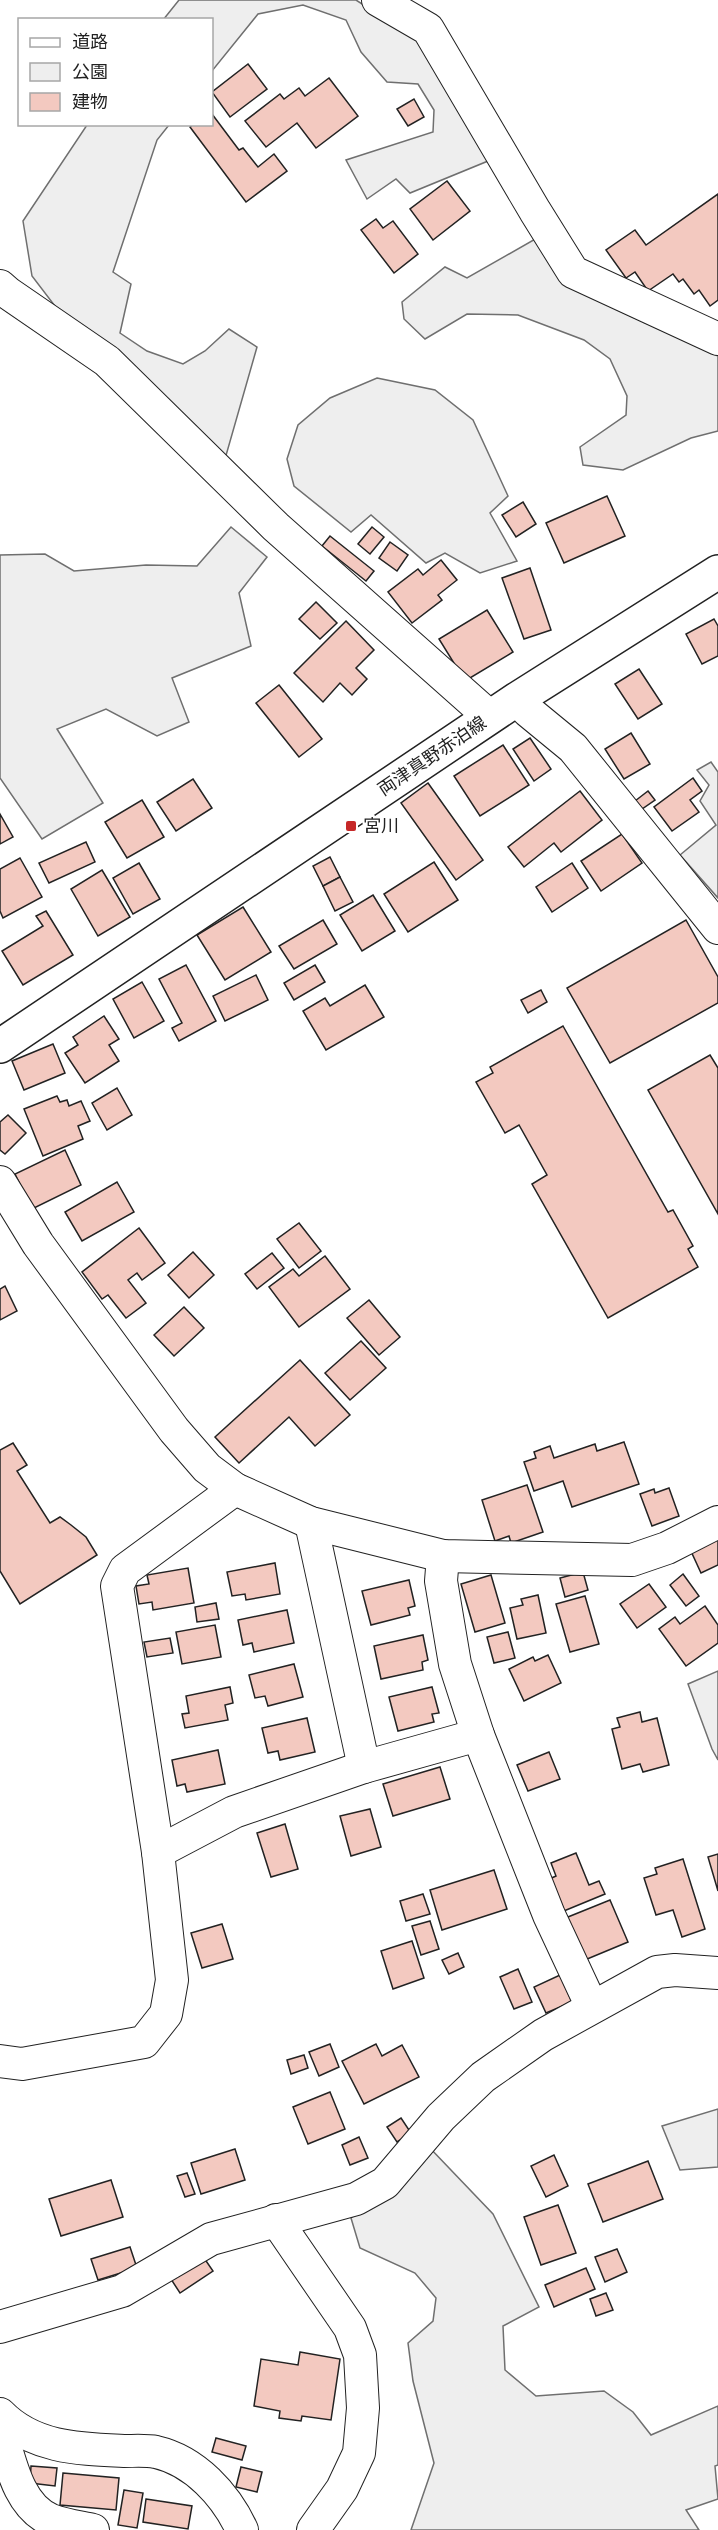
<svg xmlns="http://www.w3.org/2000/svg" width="718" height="2530" viewBox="0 0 718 2530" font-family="'Varela Round','Noto Sans JP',sans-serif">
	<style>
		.green { fill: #eee; stroke: #6f6f6f; stroke-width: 1.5 }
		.building { fill: #f3c9c0; stroke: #222; stroke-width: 1.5 }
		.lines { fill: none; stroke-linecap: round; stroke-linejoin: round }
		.minor-casing { stroke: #222; stroke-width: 34 }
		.major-casing { stroke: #222; stroke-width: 36 }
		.minor { stroke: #fff; stroke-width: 32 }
		.major { stroke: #fff; stroke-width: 33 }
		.poi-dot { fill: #c62828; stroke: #fff; stroke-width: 2 }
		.labels { text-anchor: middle; stroke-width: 4.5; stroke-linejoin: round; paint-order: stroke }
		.street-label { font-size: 18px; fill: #222; stroke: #fff }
		.poi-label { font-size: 18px; fill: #222; stroke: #fff; text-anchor: start }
	</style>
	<rect width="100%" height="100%" fill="#fff"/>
	<g class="green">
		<path d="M 179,0 L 356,0 L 424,44 L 488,161 L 410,193 L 396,179 L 367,199 L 346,160 L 433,132 L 434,110 L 418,84 L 387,82 L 361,52 L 346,20 L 303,5 L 258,14 L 212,71 L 212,20 L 163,20 Z"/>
		<path d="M 87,125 L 169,125 L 157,140 L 113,272 L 131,284 L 120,333 L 147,351 L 183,364 L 205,351 L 229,329 L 257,347 L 225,459 L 61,314 L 32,276 L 23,221 Z"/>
		<path d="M 537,238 L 568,281 L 622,312 L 718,356 L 718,431 L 691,438 L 623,470 L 583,465 L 580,447 L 626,415 L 627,396 L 610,359 L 584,340 L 518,315 L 467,314 L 425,339 L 404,319 L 402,302 L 445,267 L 467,278 Z"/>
		<path d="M 377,378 L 435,390 L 473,420 L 508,496 L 490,513 L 517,561 L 480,573 L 445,553 L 426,563 L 371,515 L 351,532 L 294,486 L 287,459 L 298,425 L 330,398 Z"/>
		<path d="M 231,527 L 267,557 L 239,593 L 251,646 L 172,678 L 189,722 L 157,736 L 106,709 L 57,729 L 103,803 L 42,839 L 0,778 L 0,555 L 45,554 L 74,571 L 146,565 L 197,566 Z"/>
		<path d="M 711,762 L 718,772 L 718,898 L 680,855 L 716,825 L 700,801 L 709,785 L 697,770 Z"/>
		<path d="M 718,1671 L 718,1760 L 712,1749 L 688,1684 Z"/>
		<path d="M 718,2109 L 718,2167 L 680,2170 L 662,2126 Z"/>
		<path d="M 428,2146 L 493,2214 L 539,2307 L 503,2326 L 505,2370 L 536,2396 L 604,2391 L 633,2412 L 651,2435 L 718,2406 L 718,2465 L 715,2466 L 718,2499 L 686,2510 L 699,2530 L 411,2530 L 434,2463 L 413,2381 L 408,2343 L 433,2321 L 436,2298 L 415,2273 L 360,2248 L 351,2218 L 405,2182 Z"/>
	</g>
	<g class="building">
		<path d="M 248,64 L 267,89 L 230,117 L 212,92 Z"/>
		<path d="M 329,78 L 358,116 L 316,148 L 297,123 L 266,147 L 245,121 L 280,94 L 284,99 L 299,88 L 305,96 Z"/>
		<path d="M 414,99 L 424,117 L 408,126 L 397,109 Z"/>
		<path d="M 212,114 L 239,150 L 243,148 L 258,167 L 274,154 L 287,171 L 246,202 L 190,127 L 193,124 L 212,124 Z"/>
		<path d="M 447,181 L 470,211 L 433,240 L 410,209 Z"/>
		<path d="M 718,194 L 718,300 L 710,306 L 699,290 L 694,294 L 683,279 L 679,282 L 673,274 L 648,291 L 635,272 L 626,278 L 606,250 L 635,230 L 646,245 Z"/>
		<path d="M 376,219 L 383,228 L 393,221 L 418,254 L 394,273 L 361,230 Z"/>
		<path d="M 607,496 L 625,536 L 564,563 L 546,523 Z"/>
		<path d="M 523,502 L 536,524 L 516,537 L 502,515 Z"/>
		<path d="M 372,527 L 384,537 L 370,554 L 358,544 Z"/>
		<path d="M 330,536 L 374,571 L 366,581 L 322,546 Z"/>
		<path d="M 390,542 L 408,555 L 397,571 L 379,558 Z"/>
		<path d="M 441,560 L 457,580 L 438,595 L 442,600 L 412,623 L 388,592 L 418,569 L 423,575 Z"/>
		<path d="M 530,568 L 551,630 L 524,639 L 502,578 Z"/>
		<path d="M 316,602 L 337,623 L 320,639 L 299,619 Z"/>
		<path d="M 487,610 L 513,652 L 465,681 L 439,639 Z"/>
		<path d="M 714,619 L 718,626 L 718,656 L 702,664 L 686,634 Z"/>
		<path d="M 346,621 L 374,650 L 356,668 L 367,679 L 352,695 L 340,683 L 323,702 L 294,673 Z"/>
		<path d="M 639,669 L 662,704 L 638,719 L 615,684 Z"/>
		<path d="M 279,685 L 322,739 L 299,757 L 256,703 Z"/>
		<path d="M 631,733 L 650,764 L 624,779 L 605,749 Z"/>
		<path d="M 530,738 L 551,769 L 534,781 L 513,749 Z"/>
		<path d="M 503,745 L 529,785 L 480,816 L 454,776 Z"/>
		<path d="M 693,778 L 702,791 L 690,800 L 699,812 L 672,831 L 654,807 Z"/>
		<path d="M 193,779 L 212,808 L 176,831 L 157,802 Z"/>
		<path d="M 428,783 L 483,860 L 456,880 L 401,803 Z"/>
		<path d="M 580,791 L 602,820 L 561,852 L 554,843 L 524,867 L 508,847 Z"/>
		<path d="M 648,791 L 655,800 L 642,809 L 635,801 Z"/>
		<path d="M 142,800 L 164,837 L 127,858 L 105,822 Z"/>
		<path d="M 0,814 L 13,837 L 0,844 Z"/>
		<path d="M 622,834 L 642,863 L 601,891 L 581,861 Z"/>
		<path d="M 86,842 L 95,862 L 49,883 L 39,863 Z"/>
		<path d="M 330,857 L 340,877 L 323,886 L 313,866 Z"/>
		<path d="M 20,858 L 42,897 L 3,918 L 0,911 L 0,869 Z"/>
		<path d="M 434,862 L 458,900 L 408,932 L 384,894 Z"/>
		<path d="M 139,863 L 160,899 L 133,914 L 113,878 Z"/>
		<path d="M 572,863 L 588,888 L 552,912 L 536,887 Z"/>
		<path d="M 102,870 L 130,917 L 98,936 L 71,889 Z"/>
		<path d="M 340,877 L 353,902 L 335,911 L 323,886 Z"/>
		<path d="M 373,895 L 395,931 L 362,951 L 340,915 Z"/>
		<path d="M 243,907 L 271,952 L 225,980 L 197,935 Z"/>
		<path d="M 46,911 L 73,955 L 23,985 L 2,951 L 43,926 L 36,916 Z"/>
		<path d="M 323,920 L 337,944 L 294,969 L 279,946 Z"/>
		<path d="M 686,920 L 718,977 L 718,1003 L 610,1063 L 567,988 Z"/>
		<path d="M 186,965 L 216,1021 L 179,1041 L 172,1028 L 182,1023 L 159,979 Z"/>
		<path d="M 315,965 L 325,982 L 294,1000 L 284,983 Z"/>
		<path d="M 256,975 L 268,1000 L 225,1021 L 213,996 Z"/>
		<path d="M 142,982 L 164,1021 L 134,1038 L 113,999 Z"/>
		<path d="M 365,985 L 384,1017 L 326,1050 L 303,1011 L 325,998 L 330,1006 Z"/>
		<path d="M 541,990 L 547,1002 L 528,1013 L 521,1000 Z"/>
		<path d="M 104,1016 L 119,1039 L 109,1045 L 119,1061 L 85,1083 L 65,1053 L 78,1045 L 73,1037 Z"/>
		<path d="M 563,1026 L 668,1212 L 673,1210 L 693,1246 L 688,1249 L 698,1267 L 608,1318 L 532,1184 L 547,1175 L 519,1125 L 505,1133 L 476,1082 L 493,1073 L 490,1067 Z"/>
		<path d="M 53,1044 L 65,1073 L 24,1090 L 12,1061 Z"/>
		<path d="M 710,1055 L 718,1068 L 718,1214 L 648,1090 Z"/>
		<path d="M 117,1088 L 132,1115 L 107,1130 L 92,1103 Z"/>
		<path d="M 57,1096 L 60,1102 L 67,1100 L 69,1106 L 81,1101 L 90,1121 L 78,1126 L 83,1139 L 43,1156 L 24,1109 Z"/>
		<path d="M 8,1115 L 26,1133 L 5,1154 L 0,1150 L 0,1122 Z"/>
		<path d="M 65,1150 L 81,1185 L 32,1209 L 15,1174 Z"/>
		<path d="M 117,1182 L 134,1212 L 82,1241 L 65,1212 Z"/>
		<path d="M 299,1223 L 321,1251 L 299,1268 L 277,1239 Z"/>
		<path d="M 139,1228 L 165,1263 L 142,1280 L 137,1273 L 128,1280 L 146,1303 L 126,1318 L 108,1295 L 102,1299 L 82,1272 Z"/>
		<path d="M 193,1252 L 214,1275 L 189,1298 L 168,1275 Z"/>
		<path d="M 272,1253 L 284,1268 L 257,1289 L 245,1274 Z"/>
		<path d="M 325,1256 L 350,1289 L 299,1327 L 269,1287 L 293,1269 L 299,1276 Z"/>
		<path d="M 5,1286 L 17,1311 L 0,1320 L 0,1289 Z"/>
		<path d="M 369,1300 L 400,1337 L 379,1355 L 347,1318 Z"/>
		<path d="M 184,1307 L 204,1328 L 174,1356 L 154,1335 Z"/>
		<path d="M 361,1341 L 386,1368 L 350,1400 L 325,1373 Z"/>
		<path d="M 300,1360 L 350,1415 L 315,1446 L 289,1417 L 239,1463 L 215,1437 Z"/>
		<path d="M 624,1442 L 639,1484 L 572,1507 L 563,1481 L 534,1491 L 524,1462 L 536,1458 L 534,1452 L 550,1446 L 554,1458 L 595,1444 L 597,1451 Z"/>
		<path d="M 13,1443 L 27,1465 L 17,1471 L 50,1523 L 60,1517 L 71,1525 L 86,1537 L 97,1555 L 20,1604 L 0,1571 L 0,1450 Z"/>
		<path d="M 527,1485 L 543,1532 L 511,1543 L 509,1536 L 495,1541 L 482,1500 Z"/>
		<path d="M 669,1488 L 679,1516 L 652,1526 L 640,1494 L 654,1489 L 655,1493 Z"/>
		<path d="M 718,1536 L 718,1565 L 701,1573 L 690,1549 Z"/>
		<path d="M 275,1563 L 280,1594 L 246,1600 L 245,1594 L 232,1596 L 227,1572 Z"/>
		<path d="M 188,1568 L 194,1603 L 153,1610 L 152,1602 L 139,1604 L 136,1586 L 149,1584 L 147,1575 Z"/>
		<path d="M 583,1572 L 588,1590 L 565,1597 L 560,1578 Z"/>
		<path d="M 683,1574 L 699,1596 L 686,1606 L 670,1585 Z"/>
		<path d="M 491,1575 L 505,1623 L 475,1632 L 461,1584 Z"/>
		<path d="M 409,1580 L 415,1606 L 408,1608 L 410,1615 L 371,1625 L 362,1591 Z"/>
		<path d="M 649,1584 L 666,1607 L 637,1628 L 620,1604 Z"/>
		<path d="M 538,1595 L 546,1633 L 517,1639 L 510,1608 L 523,1605 L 521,1599 Z"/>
		<path d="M 585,1596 L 599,1644 L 570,1652 L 556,1604 Z"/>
		<path d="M 216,1603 L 219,1619 L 197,1622 L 195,1607 Z"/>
		<path d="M 705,1606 L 718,1625 L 718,1643 L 686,1666 L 659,1629 L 675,1617 L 680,1624 Z"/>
		<path d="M 287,1610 L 294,1643 L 254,1652 L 252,1643 L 243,1645 L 238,1620 Z"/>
		<path d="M 215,1625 L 221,1657 L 182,1664 L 176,1632 Z"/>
		<path d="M 508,1632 L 515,1658 L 494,1663 L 487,1637 Z"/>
		<path d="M 423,1635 L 428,1660 L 422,1662 L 423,1670 L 381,1679 L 374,1646 Z"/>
		<path d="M 170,1638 L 173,1653 L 147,1657 L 144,1642 Z"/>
		<path d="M 548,1655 L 561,1683 L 524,1701 L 509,1669 L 533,1657 L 535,1661 Z"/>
		<path d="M 294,1664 L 303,1697 L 268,1706 L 265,1696 L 255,1698 L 249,1675 Z"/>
		<path d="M 230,1687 L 233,1703 L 225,1705 L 228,1720 L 185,1728 L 182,1714 L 189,1713 L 186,1696 Z"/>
		<path d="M 432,1687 L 439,1713 L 432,1714 L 434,1722 L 398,1731 L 389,1697 Z"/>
		<path d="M 640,1712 L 642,1722 L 657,1718 L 669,1765 L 643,1772 L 640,1764 L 622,1769 L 612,1729 L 620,1727 L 617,1718 Z"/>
		<path d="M 307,1718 L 315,1752 L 280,1760 L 278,1751 L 268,1753 L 262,1728 Z"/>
		<path d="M 218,1750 L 225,1784 L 187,1792 L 185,1784 L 177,1786 L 172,1760 Z"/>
		<path d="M 549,1752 L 560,1779 L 528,1791 L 517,1765 Z"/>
		<path d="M 440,1767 L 450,1799 L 393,1816 L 383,1784 Z"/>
		<path d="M 370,1809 L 381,1847 L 351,1856 L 340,1816 Z"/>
		<path d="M 285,1824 L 298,1869 L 271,1877 L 257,1833 Z"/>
		<path d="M 576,1853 L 589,1885 L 599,1881 L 605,1894 L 559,1913 L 545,1881 L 556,1876 L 551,1863 Z"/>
		<path d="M 718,1854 L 718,1891 L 708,1857 Z"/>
		<path d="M 683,1859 L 705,1929 L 682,1937 L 673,1910 L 656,1915 L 644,1878 L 657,1874 L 655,1868 Z"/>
		<path d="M 494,1870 L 507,1909 L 442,1930 L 430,1890 Z"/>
		<path d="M 423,1894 L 430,1914 L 406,1921 L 400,1901 Z"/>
		<path d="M 610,1900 L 628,1942 L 580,1962 L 563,1919 Z"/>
		<path d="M 430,1921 L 439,1949 L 421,1955 L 412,1926 Z"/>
		<path d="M 222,1924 L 233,1959 L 202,1968 L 191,1933 Z"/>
		<path d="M 412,1941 L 424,1978 L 393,1989 L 381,1951 Z"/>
		<path d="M 458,1953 L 464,1967 L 449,1974 L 442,1960 Z"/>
		<path d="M 518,1969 L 532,2002 L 514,2009 L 500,1977 Z"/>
		<path d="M 560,1975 L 572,2002 L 546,2013 L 534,1987 Z"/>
		<path d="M 330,2044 L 339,2067 L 319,2076 L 309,2052 Z"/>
		<path d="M 376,2044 L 382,2056 L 402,2045 L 419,2077 L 364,2104 L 342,2061 Z"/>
		<path d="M 304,2055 L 308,2068 L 291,2074 L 287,2060 Z"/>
		<path d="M 330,2092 L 345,2129 L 308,2144 L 293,2107 Z"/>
		<path d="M 401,2118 L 411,2133 L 397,2142 L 387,2127 Z"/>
		<path d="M 359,2137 L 368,2158 L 350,2165 L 342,2145 Z"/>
		<path d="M 235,2149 L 245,2180 L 201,2194 L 191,2163 Z"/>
		<path d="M 554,2155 L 568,2186 L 546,2197 L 531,2166 Z"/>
		<path d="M 648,2161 L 663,2199 L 603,2222 L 588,2184 Z"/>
		<path d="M 187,2173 L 195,2194 L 185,2197 L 177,2176 Z"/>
		<path d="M 111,2180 L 123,2217 L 61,2236 L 49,2199 Z"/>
		<path d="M 558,2205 L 576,2253 L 541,2265 L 524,2217 Z"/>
		<path d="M 130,2247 L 137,2268 L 98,2280 L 91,2259 Z"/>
		<path d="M 617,2249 L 627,2272 L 605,2282 L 595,2257 Z"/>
		<path d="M 202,2255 L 213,2271 L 180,2293 L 169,2276 Z"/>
		<path d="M 586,2268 L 595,2289 L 554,2307 L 545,2285 Z"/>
		<path d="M 606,2293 L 613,2310 L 596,2316 L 590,2299 Z"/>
		<path d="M 300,2352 L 340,2359 L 331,2420 L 302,2416 L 301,2421 L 279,2418 L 280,2411 L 254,2406 L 261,2359 L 298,2365 Z"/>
		<path d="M 216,2438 L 246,2446 L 242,2460 L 212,2452 Z"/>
		<path d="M 31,2466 L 57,2468 L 55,2486 L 30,2483 Z"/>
		<path d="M 241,2467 L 262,2472 L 257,2492 L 236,2487 Z"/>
		<path d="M 63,2473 L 119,2478 L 116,2510 L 60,2505 Z"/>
		<path d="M 124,2490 L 143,2493 L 137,2528 L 118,2525 Z"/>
		<path d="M 146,2499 L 192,2506 L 188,2529 L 143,2522 Z"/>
	</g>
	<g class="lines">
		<defs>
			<g id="minor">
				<path d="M 378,0 L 428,29 L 535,211 L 573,272 L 718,339"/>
				<path d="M 0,286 L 8,293 L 107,361 L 276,527 L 490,717"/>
				<path d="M 517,699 L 528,711 L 573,748 L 718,928"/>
				<path d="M 0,1182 L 38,1244 L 174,1430 L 207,1468 L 235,1489 L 311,1523 L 443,1556 L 632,1560 L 667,1548 L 718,1522"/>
				<path d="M 311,1523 L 364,1767 L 478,1735"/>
				<path d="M 443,1556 L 441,1581 L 455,1664 L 478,1735 L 549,1915 L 592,2007"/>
				<path d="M 158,1852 L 234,1812 L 364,1767"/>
				<path d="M 0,2061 L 22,2064 L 144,2042 L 166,2014 L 172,1980 L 158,1852 L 117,1586 L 125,1570 L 235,1489"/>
				<path d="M 276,2220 L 350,2328 L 360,2355 L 363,2408 L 359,2453 L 342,2489 L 313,2530"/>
				<path d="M 0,2327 L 122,2291 L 211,2239 L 356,2199 L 385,2183 L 441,2117 L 483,2077 L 543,2035 L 657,1972 L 675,1970 L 718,1973"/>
				<path d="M 0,2414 C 33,2448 79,2449 124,2451 C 134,2451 146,2450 156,2452 C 195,2461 226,2495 242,2530"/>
				<path d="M 0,2428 C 10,2459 17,2506 51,2520 C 64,2525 79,2527 93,2530"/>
			</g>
			<path id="major" d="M 0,1046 L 517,699 L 718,572"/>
		</defs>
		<use href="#minor" class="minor-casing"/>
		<use href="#major" class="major-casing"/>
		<use href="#minor" class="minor"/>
		<use href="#major" class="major"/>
	</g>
	<rect class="poi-dot" x="345" y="820" width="12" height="12" rx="3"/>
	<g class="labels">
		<g class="street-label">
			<text transform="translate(432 756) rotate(-34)" y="6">両津真野赤泊線</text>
		</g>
		<g class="poi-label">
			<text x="363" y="832">宮川</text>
		</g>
	</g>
	<rect x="18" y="18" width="195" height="108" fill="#ffffff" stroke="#a7a7a7" stroke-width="1.5"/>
	<rect x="30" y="38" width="30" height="9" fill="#ffffff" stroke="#a7a7a7" stroke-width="1.5"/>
	<text x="72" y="48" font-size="18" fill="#222222">道路</text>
	<rect x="30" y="63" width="30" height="18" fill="#eeeeee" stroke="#a7a7a7" stroke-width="1.5"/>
	<text x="72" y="78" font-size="18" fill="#222222">公園</text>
	<rect x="30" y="93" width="30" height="18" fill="#f3c9c0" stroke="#a7a7a7" stroke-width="1.5"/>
	<text x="72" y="108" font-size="18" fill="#222222">建物</text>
</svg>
